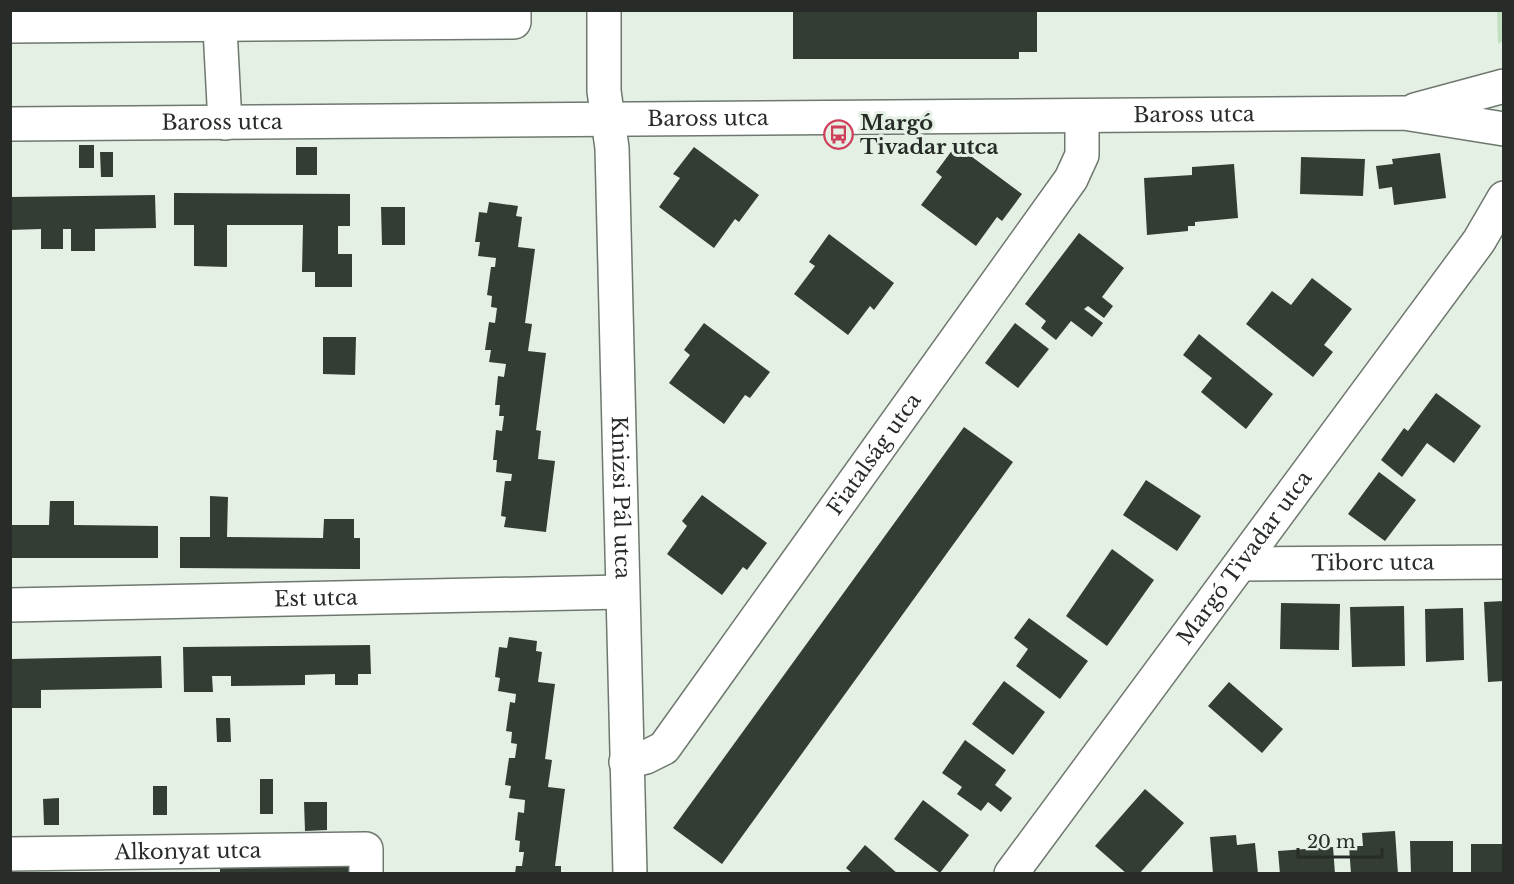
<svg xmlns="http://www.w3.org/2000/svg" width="1514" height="884" viewBox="0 0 1514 884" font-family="'Libre Baskerville',serif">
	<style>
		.green { fill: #c2dfc2 }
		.building { fill: #343d34 }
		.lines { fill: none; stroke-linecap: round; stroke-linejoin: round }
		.minor-casing { stroke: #6e786e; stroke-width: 36 }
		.minor { stroke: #fff; stroke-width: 33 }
		.labels { text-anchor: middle; stroke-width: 6; stroke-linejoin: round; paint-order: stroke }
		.street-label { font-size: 21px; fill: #282c28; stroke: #e5f0e5 }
		.poi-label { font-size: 21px; font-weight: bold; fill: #282c28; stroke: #e5f0e5; text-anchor: start }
	</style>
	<rect width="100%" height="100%" fill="#e5f0e5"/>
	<path class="green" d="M 1497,11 L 1504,11 L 1503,41 L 1498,44 Z"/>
	<g class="building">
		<path d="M 793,10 L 1037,10 L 1037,52 L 1019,52 L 1019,59 L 793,59 Z"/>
		<rect x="79" y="145" width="15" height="23"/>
		<path d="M 956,145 L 1022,194 L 1002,221 L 997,217 L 976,246 L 921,205 L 942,177 L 936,172 Z"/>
		<rect x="296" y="147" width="21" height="28"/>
		<path d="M 694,147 L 759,195 L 739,222 L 735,219 L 714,248 L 659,207 L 680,178 L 673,174 Z"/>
		<path d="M 100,152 L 113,152 L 113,177 L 101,177 Z"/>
		<path d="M 1440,153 L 1446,198 L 1394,205 L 1392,187 L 1379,189 L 1376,166 L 1393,164 L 1392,159 Z"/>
		<path d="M 1301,157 L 1365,159 L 1363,196 L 1300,194 Z"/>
		<path d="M 1234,164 L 1238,218 L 1195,222 L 1195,226 L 1188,226 L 1188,231 L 1147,235 L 1144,178 L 1192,175 L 1192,167 Z"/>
		<path d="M 174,193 L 350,194 L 350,226 L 338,226 L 338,254 L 352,254 L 352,287 L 315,287 L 315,272 L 302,272 L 303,225 L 227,225 L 227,267 L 194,266 L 194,225 L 174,225 Z"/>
		<path d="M 155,195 L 156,228 L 95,229 L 95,251 L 71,251 L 71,229 L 63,229 L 63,249 L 41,249 L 41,229 L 10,230 L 10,197 Z"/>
		<path d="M 489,202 L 518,206 L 516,216 L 522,217 L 518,247 L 535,249 L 525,323 L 532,324 L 528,351 L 546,353 L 536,430 L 541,431 L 538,459 L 555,461 L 546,532 L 504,527 L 506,517 L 501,516 L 505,481 L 511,481 L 512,474 L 496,472 L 497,460 L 493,460 L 496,430 L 502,431 L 504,416 L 499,416 L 500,405 L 495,405 L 498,376 L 504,377 L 506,364 L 489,362 L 491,350 L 485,350 L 489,322 L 495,323 L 497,308 L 491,307 L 492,296 L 487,295 L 491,267 L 495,267 L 496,258 L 478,256 L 480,242 L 475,242 L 479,212 L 487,213 Z"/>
		<path d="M 381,207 L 405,207 L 405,245 L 382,245 Z"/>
		<path d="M 1079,233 L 1124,268 L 1102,297 L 1113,306 L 1104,318 L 1088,306 L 1084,309 L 1103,323 L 1092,337 L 1071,321 L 1056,340 L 1041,328 L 1046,321 L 1025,304 Z"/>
		<path d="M 829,234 L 894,283 L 874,310 L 870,306 L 848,335 L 794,294 L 815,266 L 809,262 Z"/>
		<path d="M 1312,278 L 1352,309 L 1324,345 L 1333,352 L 1313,377 L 1246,324 L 1272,291 L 1291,305 Z"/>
		<path d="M 704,323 L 770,372 L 750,398 L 745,395 L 724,424 L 669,383 L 690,355 L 684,350 Z"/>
		<path d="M 1015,323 L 1049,349 L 1018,388 L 985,363 Z"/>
		<path d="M 1199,334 L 1273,394 L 1246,429 L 1201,392 L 1212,378 L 1183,355 Z"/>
		<path d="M 323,337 L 356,337 L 355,375 L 323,374 Z"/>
		<path d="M 1436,393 L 1481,426 L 1454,463 L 1427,443 L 1402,477 L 1381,460 L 1404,428 L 1408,431 Z"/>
		<path d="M 964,427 L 1013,462 L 722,864 L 673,828 Z"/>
		<path d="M 1379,472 L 1416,500 L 1385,541 L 1348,514 Z"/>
		<path d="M 1146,480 L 1201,516 L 1177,551 L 1123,515 Z"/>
		<path d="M 702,495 L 767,543 L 747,570 L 743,567 L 722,595 L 667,554 L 687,526 L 682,521 Z"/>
		<path d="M 210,496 L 228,497 L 227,537 L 323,538 L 324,519 L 354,519 L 354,538 L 360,538 L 360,569 L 180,568 L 180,537 L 210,537 Z"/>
		<path d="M 50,501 L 74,501 L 74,525 L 158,526 L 158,558 L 10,558 L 10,525 L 49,525 Z"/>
		<path d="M 1112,549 L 1154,580 L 1107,646 L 1066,616 Z"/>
		<path d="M 1504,601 L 1504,681 L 1488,682 L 1484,602 Z"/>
		<path d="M 1281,603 L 1340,604 L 1339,650 L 1280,649 Z"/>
		<path d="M 1404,606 L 1405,666 L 1352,667 L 1350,607 Z"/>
		<path d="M 1463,608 L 1464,660 L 1426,662 L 1425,609 Z"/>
		<path d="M 1029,618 L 1088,661 L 1060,699 L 1016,666 L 1028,649 L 1014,638 Z"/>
		<path d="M 509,637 L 537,641 L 536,651 L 542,652 L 538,682 L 555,684 L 545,759 L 552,760 L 548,787 L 565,789 L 555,866 L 561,866 L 561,874 L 515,874 L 516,866 L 522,866 L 524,852 L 519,852 L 520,841 L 515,840 L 518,812 L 524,813 L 525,800 L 509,798 L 511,786 L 505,785 L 509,758 L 515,758 L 517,744 L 511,743 L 512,732 L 506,731 L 510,702 L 515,703 L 516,694 L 498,691 L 500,678 L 495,677 L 499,647 L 507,648 Z"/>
		<path d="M 370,645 L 371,674 L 358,674 L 358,685 L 335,685 L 335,674 L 305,675 L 305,685 L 231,686 L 231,676 L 212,676 L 213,692 L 184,692 L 183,647 Z"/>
		<path d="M 161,656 L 162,688 L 41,690 L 41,708 L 10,708 L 10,659 Z"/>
		<path d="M 1004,681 L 1045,712 L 1013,755 L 972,724 Z"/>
		<path d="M 1229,682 L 1283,729 L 1262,753 L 1208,706 Z"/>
		<path d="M 216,718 L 230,718 L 231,742 L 217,742 Z"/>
		<path d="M 965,740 L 1006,770 L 995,785 L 1012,798 L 1001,812 L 988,802 L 981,811 L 957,794 L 962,787 L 942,773 Z"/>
		<rect x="260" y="779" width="13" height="35"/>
		<rect x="153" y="786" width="14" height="29"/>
		<path d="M 1145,789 L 1184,823 L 1139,874 L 1127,874 L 1095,846 Z"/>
		<path d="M 59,798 L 59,825 L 44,825 L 43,799 Z"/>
		<path d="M 923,800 L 969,835 L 940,873 L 894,839 Z"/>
		<path d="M 304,802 L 327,802 L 327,830 L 305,831 Z"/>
		<path d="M 1395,831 L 1398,874 L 1351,874 L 1349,846 L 1363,846 L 1362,833 Z"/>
		<path d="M 1236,835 L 1237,845 L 1255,843 L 1258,874 L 1213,874 L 1210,837 Z"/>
		<path d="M 1410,841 L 1453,841 L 1453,874 L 1411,874 Z"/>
		<rect x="1471" y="844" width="33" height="30"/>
		<path d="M 865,845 L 898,874 L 853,874 L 846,868 Z"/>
		<path d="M 1333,847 L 1335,874 L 1280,874 L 1278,851 Z"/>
		<path d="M 220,863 L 356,863 L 355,874 L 220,874 Z"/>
	</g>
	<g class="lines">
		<defs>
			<g id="minor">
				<path d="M 219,10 L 225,123"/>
				<path id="s1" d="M 604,10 L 604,91 L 612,148 L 630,874"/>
				<path d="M 10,26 L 514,22 L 514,10"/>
				<path d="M 1415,110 L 1504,86"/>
				<path id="s2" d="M 10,124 L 1404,113 L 1504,129"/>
				<path id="s3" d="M 1241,564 L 1504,562"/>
				<path id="s4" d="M 10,605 L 621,592"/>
				<path id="s5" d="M 626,762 L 646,757 L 664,748 L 1071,179 L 1082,155 L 1082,117"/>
				<path id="s6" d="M 10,854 L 366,849 L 366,874"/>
				<path id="s7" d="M 1011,874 L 1479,241 L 1504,198"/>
			</g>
		</defs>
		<use href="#minor" class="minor-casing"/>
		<use href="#minor" class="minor"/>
	</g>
	<defs>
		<symbol id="bus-ring" viewBox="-11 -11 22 22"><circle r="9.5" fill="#e5f0e5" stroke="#cf3f5a" stroke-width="1.5"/><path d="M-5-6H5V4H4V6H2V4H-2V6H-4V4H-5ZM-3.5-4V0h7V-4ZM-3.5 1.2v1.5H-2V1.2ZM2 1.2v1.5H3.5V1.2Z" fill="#cf3f5a"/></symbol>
	</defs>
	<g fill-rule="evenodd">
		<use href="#bus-ring" x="822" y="118" width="33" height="33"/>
	</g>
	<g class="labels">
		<g class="street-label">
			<text dy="7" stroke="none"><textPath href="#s2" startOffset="1184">Baross utca</textPath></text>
			<text dy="7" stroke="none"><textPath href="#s2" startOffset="698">Baross utca</textPath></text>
			<text dy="7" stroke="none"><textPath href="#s2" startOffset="212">Baross utca</textPath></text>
			<text dy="7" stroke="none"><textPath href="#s5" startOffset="402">Fiatalság utca</textPath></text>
			<text dy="7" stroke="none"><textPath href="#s1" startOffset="488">Kinizsi Pál utca</textPath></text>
			<text dy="7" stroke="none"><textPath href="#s7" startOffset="393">Margó Tivadar utca</textPath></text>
			<text dy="7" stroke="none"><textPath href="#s3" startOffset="132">Tiborc utca</textPath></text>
			<text dy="7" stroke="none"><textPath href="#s4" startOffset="306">Est utca</textPath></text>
			<text dy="7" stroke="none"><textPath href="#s6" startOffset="178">Alkonyat utca</textPath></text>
		</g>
		<g class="poi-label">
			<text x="860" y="130">Margó<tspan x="860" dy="24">Tivadar utca</tspan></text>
		</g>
	</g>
	<rect width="1514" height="884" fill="none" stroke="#282c28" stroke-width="24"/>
	<path d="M1298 848v9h84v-9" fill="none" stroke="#282c28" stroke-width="3"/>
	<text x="1307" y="848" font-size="18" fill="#282c28" stroke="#e5f0e5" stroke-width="4.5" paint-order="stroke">20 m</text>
</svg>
